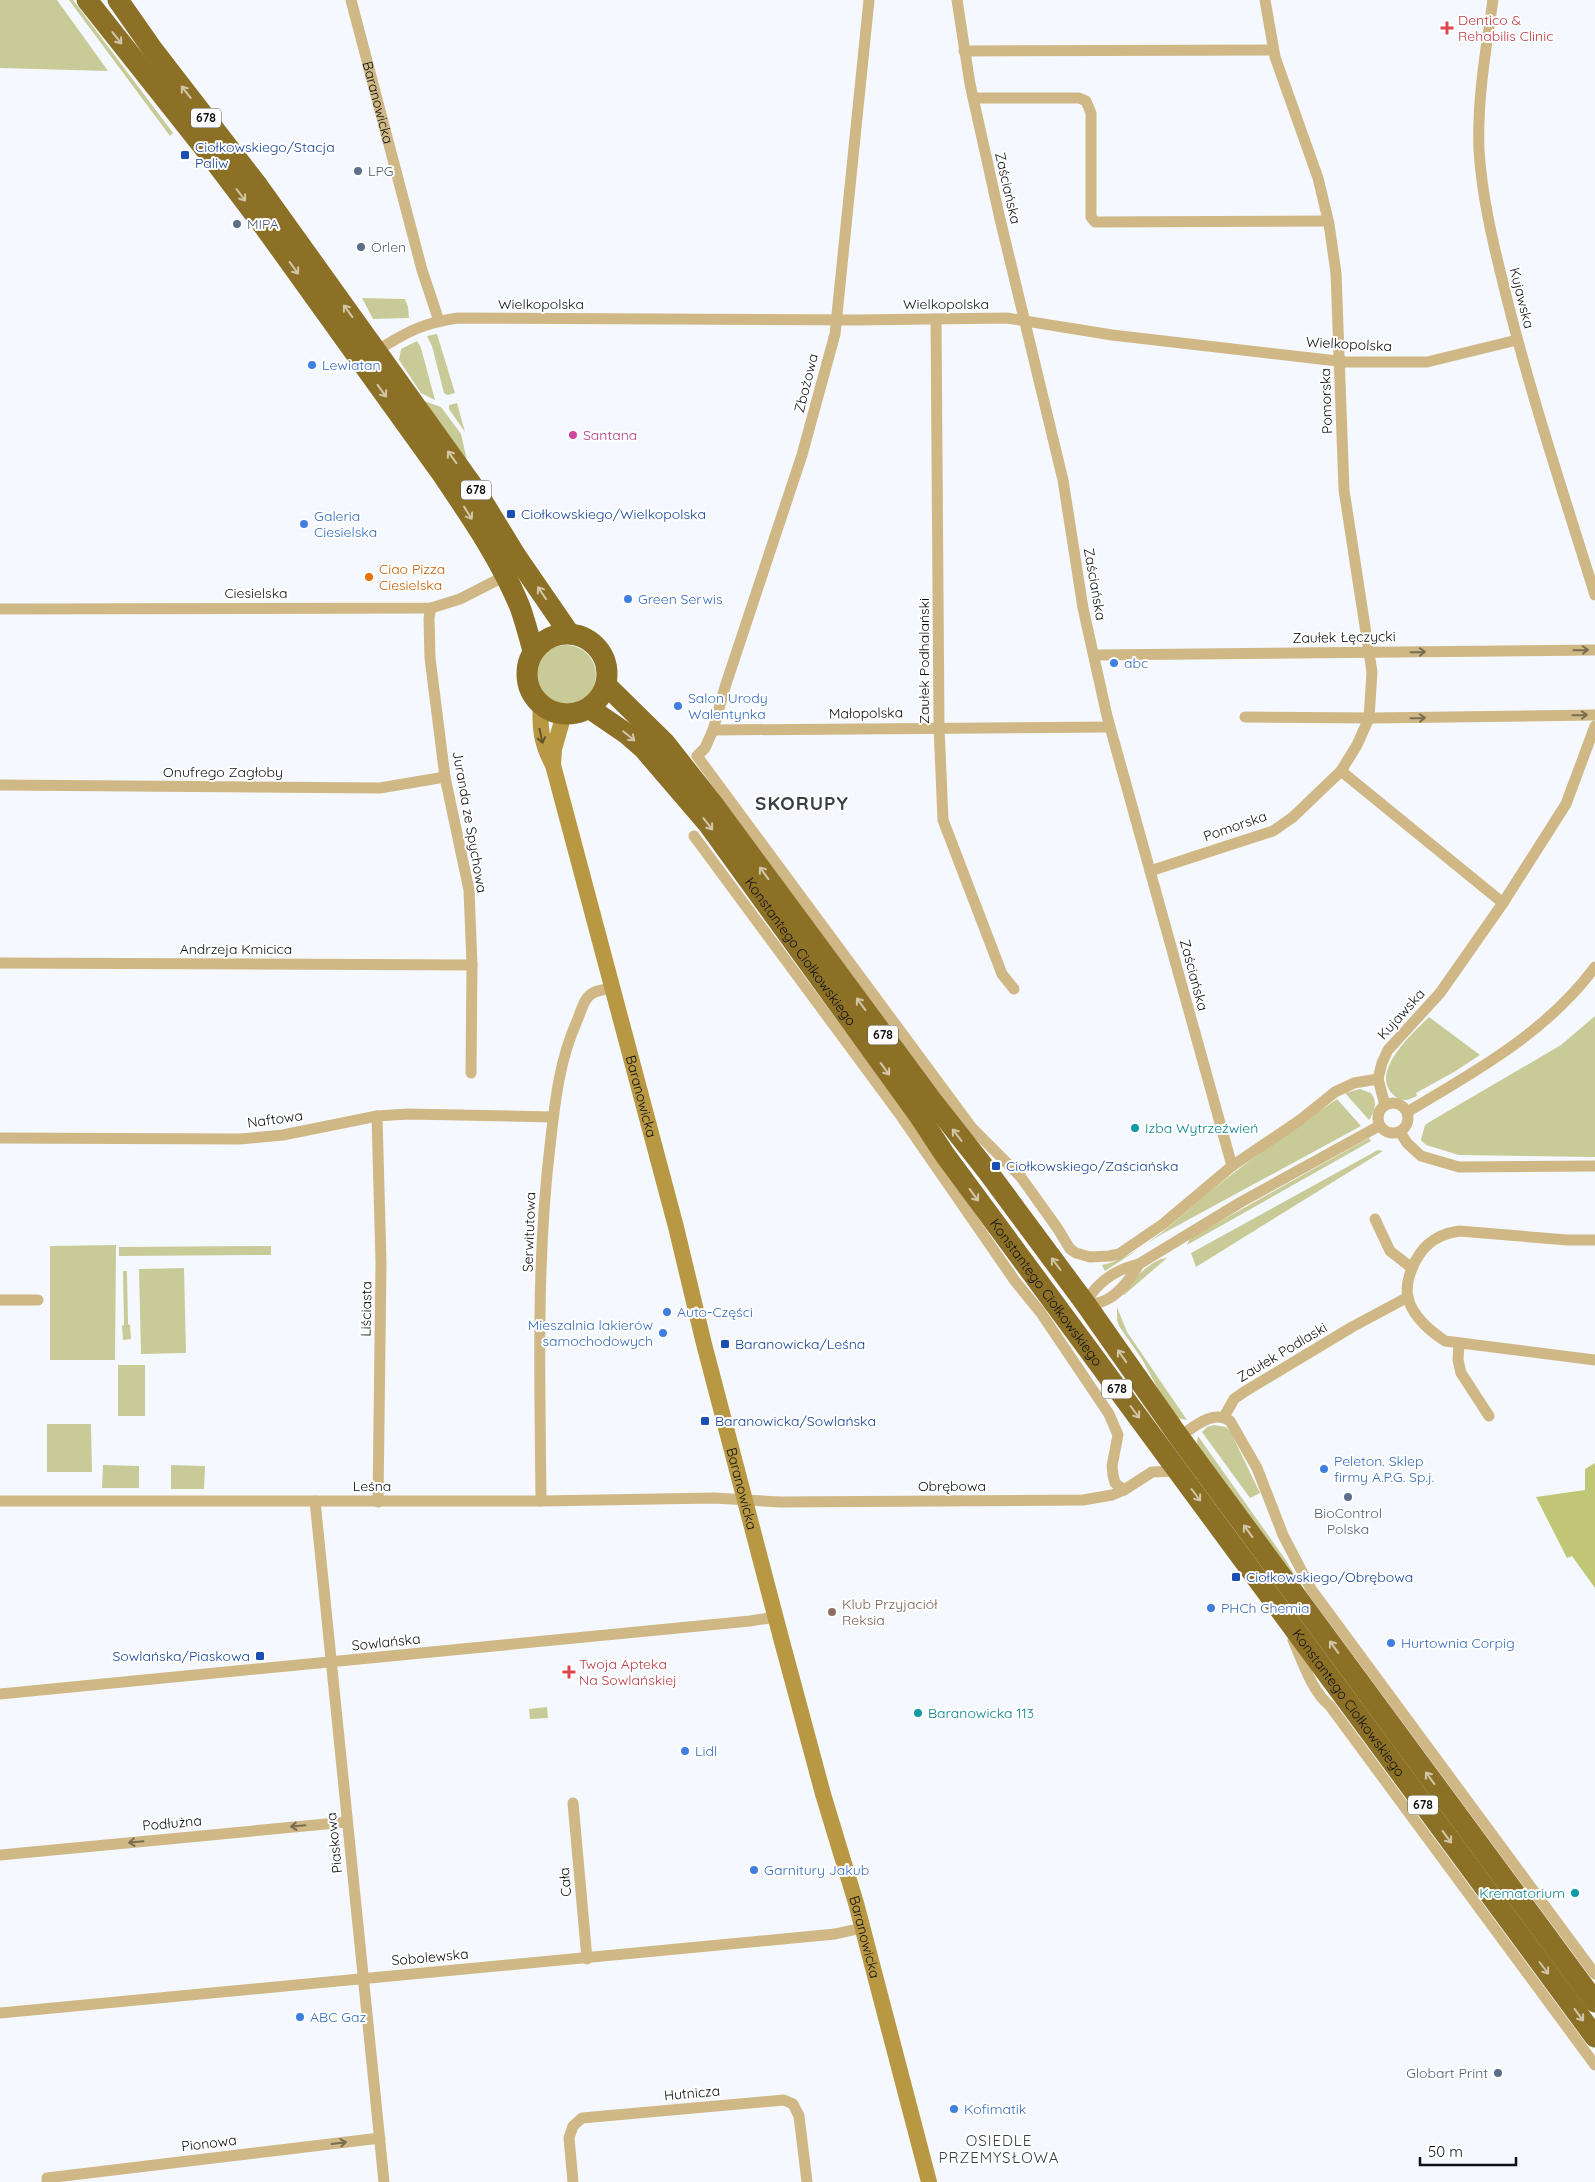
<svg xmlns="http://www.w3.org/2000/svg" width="1595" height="2182" viewBox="0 0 1595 2182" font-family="Quicksand,sans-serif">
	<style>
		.green { fill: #c8cb97 }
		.forest { fill: #c1c576 }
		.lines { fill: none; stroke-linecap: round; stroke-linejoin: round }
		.street { stroke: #cfb885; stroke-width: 11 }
		.secondary { stroke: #b99843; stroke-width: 16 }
		.highway { stroke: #8c7026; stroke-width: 21 }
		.oneway { stroke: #d1c6a8 }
		.oneway2 { stroke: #786c51 }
		.oneway3 { stroke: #63542a }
		.health-dot { fill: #e0444e; stroke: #fff; stroke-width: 2 }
		.transit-dot { fill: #1a4fb4; stroke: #fff; stroke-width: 2 }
		.service-dot { fill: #5c6f8a; stroke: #fff; stroke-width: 2 }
		.shop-dot { fill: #3f7fe0; stroke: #fff; stroke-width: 2 }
		.hotel-dot { fill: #d1479c; stroke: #fff; stroke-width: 2 }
		.food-dot { fill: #e8710a; stroke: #fff; stroke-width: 2 }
		.culture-dot { fill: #0f9aa8; stroke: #fff; stroke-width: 2 }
		.education-dot { fill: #8d6e63; stroke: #fff; stroke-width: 2 }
		.labels { text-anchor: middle; stroke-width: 4; stroke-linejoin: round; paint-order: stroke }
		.shield { fill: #fff; stroke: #565758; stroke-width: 1 }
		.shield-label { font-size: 12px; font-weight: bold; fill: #0d0f11 }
		.health-label { font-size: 14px; fill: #be3a42; stroke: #fff; text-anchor: start }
		.street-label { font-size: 14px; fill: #0d0f11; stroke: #fff }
		.transit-label { font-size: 14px; fill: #164399; stroke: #fff; text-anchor: start }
		.service-label { font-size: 14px; fill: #4e5e75; stroke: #fff; text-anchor: start }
		.shop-label { font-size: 14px; fill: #366cbe; stroke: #fff; text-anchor: start }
		.hotel-label { font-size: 14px; fill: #b23c85; stroke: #fff; text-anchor: start }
		.food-label { font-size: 14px; fill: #c56008; stroke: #fff; text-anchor: start }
		.culture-label { font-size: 14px; fill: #0d838f; stroke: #fff; text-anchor: start }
		.education-label { font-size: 14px; fill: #785e54; stroke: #fff; text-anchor: start }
		.neighbourhood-label { font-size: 15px; letter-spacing: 1px; fill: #3a3e44; stroke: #fff }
		.district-label { font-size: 19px; font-weight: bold; letter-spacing: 1px; fill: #3a3e44; stroke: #fff }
	</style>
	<rect width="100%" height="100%" fill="#f5f9ff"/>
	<g class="green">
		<path d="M 0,0 L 57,0 L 108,71 L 0,68 Z"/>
		<path d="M 69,0 L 73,0 L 173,133 L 170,136 Z"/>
		<path d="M 362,298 L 405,299 L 408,307 L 409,318 L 373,319 Z"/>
		<path d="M 437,334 L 455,393 L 448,395 L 444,393 L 432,346 L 427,336 Z"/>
		<path d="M 417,341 L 421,348 L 435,400 L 421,393 L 399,360 L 401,349 Z"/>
		<path d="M 424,401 L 441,407 L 461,434 L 468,465 Z"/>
		<path d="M 457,403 L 465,432 L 449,409 L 449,405 Z"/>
		<circle cx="566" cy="675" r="30"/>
		<path d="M 1595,1016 L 1595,1157 L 1459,1155 L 1426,1145 L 1421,1140 L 1425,1125 L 1431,1121 L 1561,1045 Z"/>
		<path d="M 1429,1017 L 1480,1055 L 1454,1072 L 1416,1093 L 1417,1096 C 1409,1100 1403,1102 1396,1097 C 1366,1074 1413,1033 1429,1017 Z"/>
		<path d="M 1360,1089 L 1371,1093 C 1378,1102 1375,1111 1369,1120 L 1345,1093 Z"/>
		<path d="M 1337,1099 L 1361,1126 L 1162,1234 L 1105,1271 L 1102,1265 C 1144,1256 1183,1212 1217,1186 C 1255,1155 1297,1127 1337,1099 Z"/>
		<path d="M 1369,1138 L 1371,1141 L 1187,1245 L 1190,1238 Z"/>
		<path d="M 1378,1150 L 1383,1151 L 1196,1267 L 1191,1253 Z"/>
		<path d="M 116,1245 L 115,1360 L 50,1360 L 50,1246 Z"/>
		<path d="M 271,1246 L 271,1255 L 119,1256 L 119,1247 Z"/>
		<path d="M 1167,1258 L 1124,1295 L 1122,1293 C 1133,1280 1151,1259 1167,1258 Z"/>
		<path d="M 184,1268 L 186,1353 L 141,1354 L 139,1269 Z"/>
		<path d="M 123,1271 L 127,1271 L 128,1324 L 130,1325 L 131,1339 L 123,1340 L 122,1326 L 124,1325 Z"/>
		<path d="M 1117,1307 L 1127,1332 L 1187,1420 L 1176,1418 L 1167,1406 L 1142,1359 L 1119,1326 L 1117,1320 Z"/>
		<rect x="118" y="1365" width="27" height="51"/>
		<path d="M 47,1424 L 91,1424 L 92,1472 L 47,1472 Z"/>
		<path d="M 1214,1425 L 1226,1427 L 1231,1433 L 1260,1493 L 1250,1498 L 1202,1432 L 1207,1427 Z"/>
		<path d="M 1198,1436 L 1285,1559 L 1301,1585 L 1199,1451 L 1197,1442 Z"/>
		<path d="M 103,1465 L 139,1466 L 139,1488 L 102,1488 Z"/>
		<path d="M 171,1465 L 205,1466 L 204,1489 L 171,1489 Z"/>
		<path d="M 547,1707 L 548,1718 L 530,1719 L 529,1709 Z"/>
	</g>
	<path class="forest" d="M 1595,1463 L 1595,1588 L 1572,1556 L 1567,1558 L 1536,1497 L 1585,1490 L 1585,1469 Z"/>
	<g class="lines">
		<g class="street">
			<path id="s1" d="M 351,0 L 422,270 L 439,321"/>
			<path d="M 869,0 L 835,334 L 802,455 L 725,687 L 713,730 L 705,748 L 697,756 L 972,1128 L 1020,1176 L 1058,1229 L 1070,1249 L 1076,1253 L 1090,1257 L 1109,1256 L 1119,1254 L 1163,1224 L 1232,1166 L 1300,1120 L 1335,1092 L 1354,1083 L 1378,1079"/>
			<path d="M 957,0 L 970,84 L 1000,219 L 1063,480 L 1083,608 L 1107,716 L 1232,1166"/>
			<path d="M 1493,0 C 1486,49 1477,100 1479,150 C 1482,199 1494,247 1506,295 C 1531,396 1564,495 1595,595"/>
			<path d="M 964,51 L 1273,50"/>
			<path d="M 973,98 L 1079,98 L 1086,101 L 1091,113 L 1091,217 L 1095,222 L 1328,221"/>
			<path d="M 936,319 L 939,727 L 943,820 L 1002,974 L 1014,989"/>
			<path d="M 376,351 C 407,332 422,323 458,318 L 856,320 L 1007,318 L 1112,335 L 1346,362 L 1427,362 L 1517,340"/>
			<path d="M 431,608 L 429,618 L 430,658 L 445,777 L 469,890 L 472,965 L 471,1073"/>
			<path d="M 0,609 L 431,608 L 460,599 L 505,576"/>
			<path d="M 1094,655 L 1595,650"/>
			<path d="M 1245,717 L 1373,718 L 1595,715"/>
			<path d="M 713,730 L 1110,727"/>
			<path d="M 1341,771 L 1503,903"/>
			<path d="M 0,785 L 380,788 L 445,777"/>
			<path d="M 694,836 L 901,1116 L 1015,1281 L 1041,1313 L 1109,1414 L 1118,1435 L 1112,1466 L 1113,1475 L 1115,1483 L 1124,1490"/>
			<path d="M 1150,871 L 1273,831 L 1293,817 L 1341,771 L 1357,745 L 1369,718 L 1372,672 L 1344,490 L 1336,273 L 1329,224 L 1318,178 L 1275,57 L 1265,0"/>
			<path d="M 0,963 L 472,965"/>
			<circle cx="1393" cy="1118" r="15"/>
			<path d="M 1385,1105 L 1378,1079 L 1382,1063 L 1388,1050 L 1440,993 L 1503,903 L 1566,804 L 1595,726"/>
			<path d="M 1407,1112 C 1475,1072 1547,1032 1595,967"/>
			<path d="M 377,1116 L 381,1263 L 378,1502"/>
			<path d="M 1400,1132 L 1407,1143 L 1421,1156 L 1459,1167 L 1595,1166"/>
			<path d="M 0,1138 L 240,1139 L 283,1135 L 377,1116 L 408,1114 L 553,1117"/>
			<path d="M 1375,1219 L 1390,1251 L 1412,1268"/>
			<path d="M 1595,1240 L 1567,1240 L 1459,1231 C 1434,1235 1420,1247 1411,1271 C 1408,1279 1406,1289 1408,1298 C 1413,1317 1430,1331 1445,1341 L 1595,1360"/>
			<path d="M 0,1300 L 38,1300"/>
			<path d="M 1085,1303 C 1097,1283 1116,1269 1139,1264 L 1241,1202 L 1379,1126"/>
			<path d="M 1085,1303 C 1090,1303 1097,1304 1101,1302 C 1117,1297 1131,1278 1139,1264"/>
			<path d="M 1459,1344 L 1458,1360 L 1461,1373 L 1489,1416"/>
			<path d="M 1224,1417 L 1234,1399 L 1244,1392 L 1352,1327 L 1408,1297"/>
			<path d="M 1179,1437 C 1194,1427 1213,1409 1230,1421 L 1257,1468 L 1283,1535 L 1311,1589 L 1595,1974"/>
			<path d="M 0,1501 L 541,1501 L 714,1498 L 780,1502 L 1083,1500 L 1112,1495 L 1124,1490 L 1152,1472 L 1177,1471"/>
			<path d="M 315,1501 L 384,2182"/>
			<path d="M 541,1501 C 540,1383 536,1263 550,1146 C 555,1102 559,1061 577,1021 C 580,1014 583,1002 588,997 C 594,990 604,990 612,988"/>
			<path d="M 1293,1640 C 1303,1662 1311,1690 1330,1706 L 1595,2065"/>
			<path d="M 0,1694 L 750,1621 L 775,1617"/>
			<path d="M 573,1803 L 587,1959"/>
			<path d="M 0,1855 L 347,1822"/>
			<path d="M 0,2013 L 835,1934 L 862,1928"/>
			<path d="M 47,2182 L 47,2178 L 380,2138"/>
			<path d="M 573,2182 L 569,2138 L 573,2126 L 582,2118 L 784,2100 L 793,2104 L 799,2116 L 807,2182"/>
		</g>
		<g class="secondary">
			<path id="s2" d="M 541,705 C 539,728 542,745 553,765 L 676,1227 L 704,1344 L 781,1638 L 823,1794 L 856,1903 L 929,2182"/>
			<path d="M 553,765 L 554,749 L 564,714"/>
		</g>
		<g class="highway">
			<path d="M 87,0 L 213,159 L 266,229 L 440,471 C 469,514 500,558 520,607 C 525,621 529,636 533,651"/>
			<path d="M 118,0 L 153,50 L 258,186 L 475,489 L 516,556 L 569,633"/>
			<circle cx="567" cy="674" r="40"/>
			<path d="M 606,685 L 665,743 L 713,804 L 933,1102 L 988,1172 L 1085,1303 L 1179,1437 L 1595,2002"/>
			<path id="s3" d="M 589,708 L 627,734 L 643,748 L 709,825 L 918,1114 L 945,1155 L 1595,2037"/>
		</g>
	</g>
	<defs><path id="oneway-shaft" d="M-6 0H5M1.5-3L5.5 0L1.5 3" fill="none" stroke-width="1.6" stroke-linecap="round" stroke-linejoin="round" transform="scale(1.25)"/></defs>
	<g class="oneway">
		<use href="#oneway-shaft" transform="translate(117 38) rotate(52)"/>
		<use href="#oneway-shaft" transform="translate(186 92) rotate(-128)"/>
		<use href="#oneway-shaft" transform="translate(241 195) rotate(53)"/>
		<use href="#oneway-shaft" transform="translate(294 268) rotate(54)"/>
		<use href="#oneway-shaft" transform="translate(348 311) rotate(-126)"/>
		<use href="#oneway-shaft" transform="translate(382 391) rotate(54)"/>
		<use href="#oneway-shaft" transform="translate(452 457) rotate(-126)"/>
		<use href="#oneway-shaft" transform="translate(468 513) rotate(58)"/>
		<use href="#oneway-shaft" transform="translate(542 593) rotate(-124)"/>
		<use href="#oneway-shaft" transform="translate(629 736) rotate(39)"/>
		<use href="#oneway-shaft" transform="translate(708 824) rotate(52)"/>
		<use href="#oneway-shaft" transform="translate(764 873) rotate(-126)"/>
		<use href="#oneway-shaft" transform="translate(861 1004) rotate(-126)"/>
		<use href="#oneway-shaft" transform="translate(885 1069) rotate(54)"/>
		<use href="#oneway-shaft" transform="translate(957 1135) rotate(-128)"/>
		<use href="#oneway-shaft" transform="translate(974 1195) rotate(54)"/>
		<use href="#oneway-shaft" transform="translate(1056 1264) rotate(-127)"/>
		<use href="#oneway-shaft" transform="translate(1122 1356) rotate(-125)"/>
		<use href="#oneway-shaft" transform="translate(1135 1412) rotate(53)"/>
		<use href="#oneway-shaft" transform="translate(1196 1495) rotate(53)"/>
		<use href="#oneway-shaft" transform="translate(1248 1531) rotate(-126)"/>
		<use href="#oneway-shaft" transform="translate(1334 1647) rotate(-126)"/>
		<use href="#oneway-shaft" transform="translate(1430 1778) rotate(-126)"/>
		<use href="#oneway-shaft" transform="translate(1447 1837) rotate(54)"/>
		<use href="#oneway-shaft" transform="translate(1544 1968) rotate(53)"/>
		<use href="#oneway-shaft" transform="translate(1579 2015) rotate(54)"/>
	</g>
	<g class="oneway2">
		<use href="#oneway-shaft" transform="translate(1581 650) rotate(-1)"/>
		<use href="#oneway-shaft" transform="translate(1418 652) rotate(-1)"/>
		<use href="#oneway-shaft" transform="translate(1580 715) rotate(-1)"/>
		<use href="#oneway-shaft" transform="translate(1418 718) rotate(-1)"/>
		<use href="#oneway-shaft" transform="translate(298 1826) rotate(175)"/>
		<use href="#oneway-shaft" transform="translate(136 1842) rotate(175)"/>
		<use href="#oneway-shaft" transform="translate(339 2143) rotate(-7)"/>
	</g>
	<use class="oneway3" href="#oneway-shaft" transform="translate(541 736) rotate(78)"/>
	<g class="health-dot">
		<path d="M1444.5 20.5h5v5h5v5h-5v5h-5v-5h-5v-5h5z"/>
		<path d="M566.5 1664.5h5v5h5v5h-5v5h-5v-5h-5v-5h5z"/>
	</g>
	<g class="transit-dot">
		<rect x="180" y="150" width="10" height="10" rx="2.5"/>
		<rect x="506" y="509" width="10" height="10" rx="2.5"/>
		<rect x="991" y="1161" width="10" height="10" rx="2.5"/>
		<rect x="720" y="1339" width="10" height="10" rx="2.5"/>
		<rect x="700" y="1416" width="10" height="10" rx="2.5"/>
		<rect x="1231" y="1572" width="10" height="10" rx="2.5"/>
		<rect x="255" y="1651" width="10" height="10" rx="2.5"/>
	</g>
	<g class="service-dot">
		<circle cx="358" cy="171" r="5"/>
		<circle cx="237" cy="224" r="5"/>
		<circle cx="361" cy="247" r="5"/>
		<circle cx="1348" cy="1497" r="5"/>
		<circle cx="1498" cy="2073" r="5"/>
	</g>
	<g class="shop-dot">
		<circle cx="312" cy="365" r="5"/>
		<circle cx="304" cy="524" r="5"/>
		<circle cx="628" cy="599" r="5"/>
		<circle cx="1114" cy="663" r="5"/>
		<circle cx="678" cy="706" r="5"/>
		<circle cx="667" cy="1312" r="5"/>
		<circle cx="663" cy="1333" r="5"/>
		<circle cx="1324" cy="1469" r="5"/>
		<circle cx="1211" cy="1608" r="5"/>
		<circle cx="1391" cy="1643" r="5"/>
		<circle cx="685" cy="1751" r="5"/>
		<circle cx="754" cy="1870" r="5"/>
		<circle cx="300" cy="2017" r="5"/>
		<circle cx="954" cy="2109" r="5"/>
	</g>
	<circle class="hotel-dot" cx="573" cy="435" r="5"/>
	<circle class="food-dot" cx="369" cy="577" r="5"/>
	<g class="culture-dot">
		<circle cx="1135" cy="1128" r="5"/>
		<circle cx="918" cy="1713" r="5"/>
		<circle cx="1575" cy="1893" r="5"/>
	</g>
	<circle class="education-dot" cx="832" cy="1612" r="5"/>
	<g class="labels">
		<g class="shield">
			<rect x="191" y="108.5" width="30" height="19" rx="4"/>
			<rect x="461" y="480.5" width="30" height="19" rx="4"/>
			<rect x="868" y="1025.5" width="30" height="19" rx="4"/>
			<rect x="1102" y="1379.5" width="30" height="19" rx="4"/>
			<rect x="1408" y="1795.5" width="30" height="19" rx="4"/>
		</g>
		<g class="shield-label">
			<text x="206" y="122">678</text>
			<text x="476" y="494">678</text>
			<text x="883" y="1039">678</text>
			<text x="1117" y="1393">678</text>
			<text x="1423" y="1809">678</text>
		</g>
		<g class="health-label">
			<text x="1458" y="25">Dentico &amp;<tspan x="1458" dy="16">Rehabilis Clinic</tspan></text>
			<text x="579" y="1669">Twoja Apteka<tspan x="579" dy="16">Na Sowlańskiej</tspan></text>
		</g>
		<g class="street-label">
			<text dy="5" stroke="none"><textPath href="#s1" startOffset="106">Baranowicka</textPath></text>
			<text transform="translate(1008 188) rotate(77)" y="5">Zaściańska</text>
			<text transform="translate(1522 298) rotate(76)" y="5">Kujawska</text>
			<text x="541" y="309">Wielkopolska</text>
			<text x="946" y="309">Wielkopolska</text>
			<text transform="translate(1349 344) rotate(3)" y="5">Wielkopolska</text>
			<text transform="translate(806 383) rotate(-76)" y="5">Zbożowa</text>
			<text transform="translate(1326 401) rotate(-92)" y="5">Pomorska</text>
			<text transform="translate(1095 584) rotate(80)" y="5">Zaściańska</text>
			<text x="256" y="598">Ciesielska</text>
			<text transform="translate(1344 637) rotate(-1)" y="5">Zaułek Łęczycki</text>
			<text transform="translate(924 661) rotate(-90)" y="5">Zaułek Podhalański</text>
			<text transform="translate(866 713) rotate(-1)" y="5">Małopolska</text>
			<text x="223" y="777">Onufrego Zagłoby</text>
			<text transform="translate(470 822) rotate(80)" y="5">Juranda ze Spychowa</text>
			<text transform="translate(1235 826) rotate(-19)" y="5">Pomorska</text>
			<text x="236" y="954">Andrzeja Kmicica</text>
			<text dy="5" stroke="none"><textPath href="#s3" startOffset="325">Konstantego Ciołkowskiego</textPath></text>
			<text transform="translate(1194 975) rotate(75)" y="5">Zaściańska</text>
			<text transform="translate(1401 1014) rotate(-48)" y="5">Kujawska</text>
			<text dy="5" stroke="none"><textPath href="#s2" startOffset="405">Baranowicka</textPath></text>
			<text transform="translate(275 1119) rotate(-8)" y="5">Naftowa</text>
			<text transform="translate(529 1232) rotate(-88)" y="5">Serwitutowa</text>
			<text dy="5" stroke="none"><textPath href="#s3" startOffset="745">Konstantego Ciołkowskiego</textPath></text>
			<text transform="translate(366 1309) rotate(-89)" y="5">Liściasta</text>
			<text transform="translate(1282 1352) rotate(-31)" y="5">Zaułek Podlaski</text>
			<text x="372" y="1491">Leśna</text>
			<text x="952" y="1491">Obrębowa</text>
			<text dy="5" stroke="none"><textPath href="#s2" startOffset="810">Baranowicka</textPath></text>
			<text transform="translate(386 1642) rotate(-6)" y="5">Sowlańska</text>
			<text dy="5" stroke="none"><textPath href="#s3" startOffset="1255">Konstantego Ciołkowskiego</textPath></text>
			<text transform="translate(172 1823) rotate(-5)" y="5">Podłużna</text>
			<text transform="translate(334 1843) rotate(-96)" y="5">Piaskowa</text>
			<text transform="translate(565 1882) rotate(-95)" y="5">Cała</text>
			<text dy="5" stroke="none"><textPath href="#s2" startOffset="1275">Baranowicka</textPath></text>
			<text transform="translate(430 1957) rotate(-5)" y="5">Sobolewska</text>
			<text transform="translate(692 2093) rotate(-5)" y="5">Hutnicza</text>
			<text transform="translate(209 2143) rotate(-7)" y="5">Pionowa</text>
		</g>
		<g class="transit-label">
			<text x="195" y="152">Ciołkowskiego/Stacja<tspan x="195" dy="16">Paliw</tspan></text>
			<text x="521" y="519">Ciołkowskiego/Wielkopolska</text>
			<text x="1006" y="1171">Ciołkowskiego/Zaściańska</text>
			<text x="735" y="1349">Baranowicka/Leśna</text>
			<text x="715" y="1426">Baranowicka/Sowlańska</text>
			<text x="1246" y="1582">Ciołkowskiego/Obrębowa</text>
			<text x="250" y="1661" text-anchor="end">Sowlańska/Piaskowa</text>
		</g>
		<g class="service-label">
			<text x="368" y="176">LPG</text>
			<text x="247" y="229">MIPA</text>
			<text x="371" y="252">Orlen</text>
			<text x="1348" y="1518" text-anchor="middle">BioControl<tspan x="1348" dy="16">Polska</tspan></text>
			<text x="1488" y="2078" text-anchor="end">Globart Print</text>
		</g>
		<g class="shop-label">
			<text x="322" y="370">Lewiatan</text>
			<text x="314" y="521">Galeria<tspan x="314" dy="16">Ciesielska</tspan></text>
			<text x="638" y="604">Green Serwis</text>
			<text x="1124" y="668">abc</text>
			<text x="688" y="703">Salon Urody<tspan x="688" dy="16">Walentynka</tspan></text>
			<text x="677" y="1317">Auto-Części</text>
			<text x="653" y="1330" text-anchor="end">Mieszalnia lakierów<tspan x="653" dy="16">samochodowych</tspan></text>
			<text x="1334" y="1466">Peleton. Sklep<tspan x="1334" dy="16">firmy A.P.G. Sp.j.</tspan></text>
			<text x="1221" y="1613">PHCh Chemia</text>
			<text x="1401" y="1648">Hurtownia Corpig</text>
			<text x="695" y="1756">Lidl</text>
			<text x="764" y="1875">Garnitury Jakub</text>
			<text x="310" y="2022">ABC Gaz</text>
			<text x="964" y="2114">Kofimatik</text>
		</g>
		<g class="hotel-label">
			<text x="583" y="440">Santana</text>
		</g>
		<g class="food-label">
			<text x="379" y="574">Ciao Pizza<tspan x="379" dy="16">Ciesielska</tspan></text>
		</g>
		<g class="culture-label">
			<text x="1145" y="1133">Izba Wytrzeźwień</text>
			<text x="928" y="1718">Baranowicka 113</text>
			<text x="1565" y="1898" text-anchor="end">Krematorium</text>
		</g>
		<g class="education-label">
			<text x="842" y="1609">Klub Przyjaciół<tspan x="842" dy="16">Reksia</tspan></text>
		</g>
		<g class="neighbourhood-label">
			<text x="999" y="2146">OSIEDLE<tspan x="999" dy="17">PRZEMYSŁOWA</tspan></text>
		</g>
		<g class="district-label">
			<text x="802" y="810">SKORUPY</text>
		</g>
	</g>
	<path d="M1420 2157v8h96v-8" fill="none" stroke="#0d0f11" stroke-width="2.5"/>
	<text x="1428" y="2157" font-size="15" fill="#0d0f11" stroke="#ffffff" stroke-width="4" paint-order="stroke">50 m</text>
</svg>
